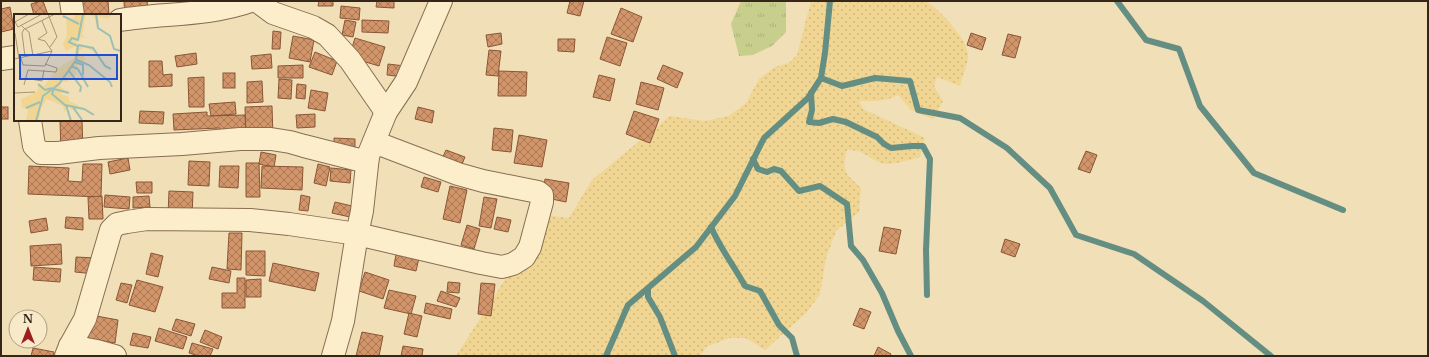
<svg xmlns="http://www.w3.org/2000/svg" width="1429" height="357" viewBox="0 0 1429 357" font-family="'Libre Baskerville',serif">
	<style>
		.grass { fill: url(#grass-tufts) }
		.sand { fill: url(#sand-dots) }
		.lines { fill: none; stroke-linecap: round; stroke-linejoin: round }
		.stream { stroke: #658e83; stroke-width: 6 }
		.building { fill: url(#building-cross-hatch); stroke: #895636 }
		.minor-casing { stroke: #886e52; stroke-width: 24 }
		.minor { stroke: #fcedcb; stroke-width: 22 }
		.inset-river { fill: none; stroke: #9dc0b6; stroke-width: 2 }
		.inset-road { fill: none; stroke: #a69578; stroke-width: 1 }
		.view { fill: #1d4ed8; fill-opacity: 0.15; stroke: #1d4ed8; stroke-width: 2 }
		.inset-edge { fill: none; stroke: #352619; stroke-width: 2 }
	</style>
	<defs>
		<pattern id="grass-tufts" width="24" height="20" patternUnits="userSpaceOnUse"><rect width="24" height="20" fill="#c8cf8c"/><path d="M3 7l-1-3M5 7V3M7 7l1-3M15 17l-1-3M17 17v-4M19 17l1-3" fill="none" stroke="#acb278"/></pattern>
		<pattern id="sand-dots" width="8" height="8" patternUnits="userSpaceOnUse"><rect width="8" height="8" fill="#f0d692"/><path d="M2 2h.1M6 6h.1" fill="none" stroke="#ceb87d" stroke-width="1.8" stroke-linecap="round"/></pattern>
		<pattern id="building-cross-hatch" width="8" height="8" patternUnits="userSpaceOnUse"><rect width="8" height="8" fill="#d2956a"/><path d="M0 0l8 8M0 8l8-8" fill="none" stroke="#ab7956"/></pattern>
	</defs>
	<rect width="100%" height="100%" fill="#f1dfb8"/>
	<path class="grass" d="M 741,1 L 786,1 L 786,32 L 772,46 L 753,55 L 739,56 L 731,24 Z"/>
	<path class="sand" d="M 811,1 L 926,1 C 940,10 970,41 968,58 C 967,67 962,77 960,86 L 937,77 L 934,86 L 943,101 L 933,119 L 911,110 L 898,95 C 885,102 874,101 859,101 L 863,109 L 925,138 L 920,157 C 910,160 888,167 879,162 C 865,156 864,150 847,150 C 841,171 846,175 861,188 L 859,212 L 836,231 L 826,258 L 820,294 L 806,313 L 765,350 L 746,338 L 729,338 L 706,347 L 700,356 L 456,356 L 538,228 L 544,215 L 569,218 L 592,180 L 670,116 L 705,121 L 729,116 L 746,103 L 759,79 L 775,67 L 789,63 L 797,55 Z"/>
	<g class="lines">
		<g class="stream">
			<path d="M 1117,1 L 1146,40 L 1179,49 L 1200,106 L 1254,173 L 1343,210"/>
			<path d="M 821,78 L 842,86 L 875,78 L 910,81 L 918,110 L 960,118 L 1007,148 L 1050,188 L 1076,235 L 1134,254 L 1203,301 L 1271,356"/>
			<path d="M 811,93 L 812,110 L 809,122 L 819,123 L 833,119 L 846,122 L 877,137 L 884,144 L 891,148 L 912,146 L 923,146 L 930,159 L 926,250 L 927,295"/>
			<path d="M 753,159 L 758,169 L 767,172 L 774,169 L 781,171 L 799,191 L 820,186 L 847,204 L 851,246 L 863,260 L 882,293 L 898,331 L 911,356"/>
			<path d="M 711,227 C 720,248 734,266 745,286 L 760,291 L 779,325 L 792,338 L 797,356"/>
			<path d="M 648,289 L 648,297 L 660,317 L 675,356"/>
			<path d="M 606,356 L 628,305 L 696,247 L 735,196 L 764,138 L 808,98 L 821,78 L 825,53 L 830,1"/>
		</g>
	</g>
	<g class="building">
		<path d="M 41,1 L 43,1 L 48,15 L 34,15 L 31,4 Z"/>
		<path d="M 70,1 L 108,1 L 109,15 L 72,15 Z"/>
		<path d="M 124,1 L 147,1 L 149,19 L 125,21 Z"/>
		<path d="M 319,1 L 333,1 L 333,6 L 318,6 Z"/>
		<path d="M 377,1 L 394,1 L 394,8 L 376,7 Z"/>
		<path d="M 570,1 L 584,1 L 580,16 L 567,13 Z"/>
		<path d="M 341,6 L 360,8 L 359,20 L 340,18 Z"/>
		<path d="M 10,7 L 14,29 L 1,32 L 1,9 Z"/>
		<path d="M 621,8 L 642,17 L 633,42 L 611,34 Z"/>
		<path d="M 345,20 L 356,22 L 353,37 L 342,35 Z"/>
		<path d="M 362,20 L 389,21 L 388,33 L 362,32 Z"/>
		<path d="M 273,31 L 281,32 L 280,49 L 272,49 Z"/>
		<path d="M 501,33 L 502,44 L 488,47 L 486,35 Z"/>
		<path d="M 971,33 L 986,38 L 982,50 L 967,45 Z"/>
		<path d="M 1008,34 L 1021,37 L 1015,58 L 1002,55 Z"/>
		<path d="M 293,36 L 314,40 L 310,62 L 289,58 Z"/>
		<path d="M 607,37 L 627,43 L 620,66 L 600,59 Z"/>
		<path d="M 355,38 L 385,47 L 379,66 L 349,57 Z"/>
		<path d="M 558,39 L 575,39 L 574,52 L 558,51 Z"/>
		<path d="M 489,50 L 501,51 L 498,76 L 486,75 Z"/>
		<path d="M 315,52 L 337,61 L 332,75 L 309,67 Z"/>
		<path d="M 196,53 L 197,64 L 177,67 L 175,56 Z"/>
		<path d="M 271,54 L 272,68 L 252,69 L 251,56 Z"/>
		<path d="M 149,61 L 162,61 L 163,75 L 172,74 L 172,86 L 149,87 Z"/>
		<path d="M 388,64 L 405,66 L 404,77 L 387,75 Z"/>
		<path d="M 303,65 L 303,78 L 278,78 L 278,66 Z"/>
		<path d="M 663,65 L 683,73 L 677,88 L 657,79 Z"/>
		<path d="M 499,71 L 527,72 L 526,96 L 498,96 Z"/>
		<rect x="223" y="73" width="12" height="15"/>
		<path d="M 599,75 L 615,79 L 610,101 L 593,97 Z"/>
		<path d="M 204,77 L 204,107 L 189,107 L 188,78 Z"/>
		<path d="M 279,79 L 292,80 L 291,99 L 278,98 Z"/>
		<path d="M 262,81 L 263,102 L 247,103 L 247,82 Z"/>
		<path d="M 641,82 L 664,88 L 658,110 L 636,104 Z"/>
		<path d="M 297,84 L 306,85 L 305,99 L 296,98 Z"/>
		<path d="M 311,90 L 328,93 L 325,111 L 308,108 Z"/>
		<path d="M 235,102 L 236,114 L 211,116 L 209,104 Z"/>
		<path d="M 272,106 L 273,137 L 246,138 L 245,107 Z"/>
		<rect x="1" y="107" width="7" height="12"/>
		<path d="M 418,107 L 434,111 L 432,123 L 415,119 Z"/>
		<path d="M 140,111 L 164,112 L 163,124 L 139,123 Z"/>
		<path d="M 634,111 L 659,119 L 650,143 L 626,134 Z"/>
		<path d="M 207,112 L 207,116 L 245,115 L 246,140 L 221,142 L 220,128 L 174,130 L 173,114 Z"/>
		<path d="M 315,114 L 315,127 L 297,128 L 296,115 Z"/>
		<path d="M 60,120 L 82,120 L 83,152 L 61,153 Z"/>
		<path d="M 494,128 L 513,130 L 511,152 L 492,150 Z"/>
		<path d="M 519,135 L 547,140 L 542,167 L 514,163 Z"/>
		<path d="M 334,138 L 355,139 L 355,151 L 334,150 Z"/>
		<path d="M 446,150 L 465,157 L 456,178 L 437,170 Z"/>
		<path d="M 1086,151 L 1097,155 L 1090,173 L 1078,169 Z"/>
		<path d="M 261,152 L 276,155 L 274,167 L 259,164 Z"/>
		<path d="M 128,158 L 130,170 L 110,174 L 108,162 Z"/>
		<path d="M 189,161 L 210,162 L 209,186 L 188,185 Z"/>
		<path d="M 246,163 L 259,163 L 260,197 L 246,197 Z"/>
		<path d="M 83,164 L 102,164 L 101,197 L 28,194 L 29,166 L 69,168 L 68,181 L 82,182 Z"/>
		<path d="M 318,164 L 330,167 L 326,186 L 314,183 Z"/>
		<path d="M 220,166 L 239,166 L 238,188 L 219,187 Z"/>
		<path d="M 262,166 L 303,167 L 302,190 L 261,188 Z"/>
		<path d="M 331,168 L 351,170 L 350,183 L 330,181 Z"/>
		<path d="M 424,177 L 441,182 L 438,192 L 421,187 Z"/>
		<path d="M 545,179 L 569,183 L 566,202 L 542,197 Z"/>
		<path d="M 136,182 L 152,182 L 152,193 L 137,193 Z"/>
		<path d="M 450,186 L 467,190 L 460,223 L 443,219 Z"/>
		<path d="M 169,191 L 193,192 L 192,217 L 168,216 Z"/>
		<path d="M 105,195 L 130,197 L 129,209 L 104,207 Z"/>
		<path d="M 301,195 L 310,197 L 308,211 L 299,210 Z"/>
		<path d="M 102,196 L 103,219 L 89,219 L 88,197 Z"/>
		<path d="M 149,196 L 150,207 L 133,208 L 133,197 Z"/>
		<path d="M 484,197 L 497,199 L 491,228 L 479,226 Z"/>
		<path d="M 335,202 L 352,206 L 350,217 L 332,213 Z"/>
		<path d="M 66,217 L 83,218 L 83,230 L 65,228 Z"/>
		<path d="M 497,217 L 511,220 L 508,232 L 494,229 Z"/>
		<path d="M 46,218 L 48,230 L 31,233 L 29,221 Z"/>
		<path d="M 467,225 L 480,229 L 474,249 L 461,245 Z"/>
		<path d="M 884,227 L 901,230 L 896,254 L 879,251 Z"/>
		<path d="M 229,233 L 242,233 L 241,270 L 227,269 Z"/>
		<path d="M 1005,239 L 1020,244 L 1015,257 L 1001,252 Z"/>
		<path d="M 61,244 L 62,264 L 31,266 L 30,246 Z"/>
		<path d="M 246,251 L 265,251 L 265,276 L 246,275 Z"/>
		<path d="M 151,253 L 163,256 L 158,277 L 146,274 Z"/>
		<path d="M 396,254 L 419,258 L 416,271 L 394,266 Z"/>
		<path d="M 76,257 L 96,258 L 95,274 L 75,272 Z"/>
		<path d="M 273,263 L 319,273 L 315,291 L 269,281 Z"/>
		<path d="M 34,267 L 61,269 L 60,282 L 33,280 Z"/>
		<path d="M 212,267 L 231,271 L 229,283 L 209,279 Z"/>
		<path d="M 365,272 L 389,280 L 383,299 L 359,291 Z"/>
		<path d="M 237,278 L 245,278 L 245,308 L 222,308 L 222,293 L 237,293 Z"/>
		<path d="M 261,279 L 261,297 L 246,297 L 246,280 Z"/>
		<path d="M 137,280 L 163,287 L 155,312 L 129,305 Z"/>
		<path d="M 448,282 L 460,283 L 459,293 L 447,292 Z"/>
		<path d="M 121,283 L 132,285 L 127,303 L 116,300 Z"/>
		<path d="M 481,283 L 495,284 L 491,316 L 478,314 Z"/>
		<path d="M 389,290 L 416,296 L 411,314 L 384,308 Z"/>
		<path d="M 441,291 L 460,298 L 456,307 L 437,301 Z"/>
		<path d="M 426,303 L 452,309 L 450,319 L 424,313 Z"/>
		<path d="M 860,308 L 871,312 L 864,329 L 853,325 Z"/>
		<path d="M 409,313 L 422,316 L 417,337 L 404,334 Z"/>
		<path d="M 91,315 L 118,320 L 115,343 L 87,338 Z"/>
		<path d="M 176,319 L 195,324 L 191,336 L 172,330 Z"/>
		<path d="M 159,328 L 187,337 L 183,349 L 155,341 Z"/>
		<path d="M 205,330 L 222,337 L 218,349 L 200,342 Z"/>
		<path d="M 362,332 L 383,336 L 379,356 L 356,356 Z"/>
		<path d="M 133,333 L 151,337 L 148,348 L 130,345 Z"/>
		<path d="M 192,343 L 213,349 L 210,356 L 199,356 L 189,353 Z"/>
		<path d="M 403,346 L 423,349 L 422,356 L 401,356 Z"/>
		<path d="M 878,347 L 891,354 L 890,356 L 874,356 Z"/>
		<path d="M 33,348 L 54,352 L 53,356 L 31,356 Z"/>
	</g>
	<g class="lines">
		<defs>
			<g id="minor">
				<path d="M 71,1 L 73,15"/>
				<path d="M 257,1 L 273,13 L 313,27 L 327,35 L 350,60 L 386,112"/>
				<path d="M 120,20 C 163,13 209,16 251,1"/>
				<path d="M 1,59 L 15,57"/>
				<path d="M 30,120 L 34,146 L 41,153 L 58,153 L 99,148 L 182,144 L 240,139 L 271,139 L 290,142 L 304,146 L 367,162 L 368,156 L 386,112 L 406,82 L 441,1"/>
				<path d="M 70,346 L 97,351 L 115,356"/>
				<path d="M 66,356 L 70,346 L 85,319 L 111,230 L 117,224 L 127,222 L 147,219 L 250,220 L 289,224 L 357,234 L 481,263 L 502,267 L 513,264 L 524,257 L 530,247 L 542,202 L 542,195 L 538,192 L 483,181 L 458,174 L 374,142"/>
				<path d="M 333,356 L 343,321 L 357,234 L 362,211 L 368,156"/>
			</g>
		</defs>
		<use href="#minor" class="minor-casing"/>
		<use href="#minor" class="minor"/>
	</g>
	<g transform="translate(14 14)">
		<rect width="107" height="107" fill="#f1dfb8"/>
		<path d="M 60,0 L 72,0 L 68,21 L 72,24 L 66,23 L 62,29 L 79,33 L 82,38 L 67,32 L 69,35 L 65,36 L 65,40 L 70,41 L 71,47 L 65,48 L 69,51 L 64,51 L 61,62 L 54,64 L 54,68 L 48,68 L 45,72 L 55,78 L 45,79 L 55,83 L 55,87 L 64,91 L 65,95 L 58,96 L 54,92 L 50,98 L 49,92 L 33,85 L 27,94 L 25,107 L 12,107 L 14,95 L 8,94 L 7,85 L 24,77 L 24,69 L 30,72 L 43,55 L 60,44 L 62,32 L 52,37 L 49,30 L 53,21 L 52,6 L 60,4 ZM 76,1 L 96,0 L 97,1 L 94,5 L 84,2 L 85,9 L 82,10 L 81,3 Z" fill="#f0d692"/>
		<path class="inset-river" d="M 82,0 L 84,14 L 96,22 L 100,35 L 107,37M 49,2 L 65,10M 64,31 L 79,34 L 91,52 L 97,55M 63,46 L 75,51 L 96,68 L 98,73M 61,48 L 69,51 L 69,61M 57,52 L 64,55 L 74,73M 55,57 L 67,73 L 66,78M 24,70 L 31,76 L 38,74M 40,75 L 38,80 L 51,91 L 70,95 L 80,101M 40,75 L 55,79M 52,91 L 57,107M 59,93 L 68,106M 12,94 L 26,88M 22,107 L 29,82 L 45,70 L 62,46 L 64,32 L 55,28 L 58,24 L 64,26 L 69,0"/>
		<path class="inset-road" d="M 34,0 L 43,23 L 36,33M 0,6 L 4,13 L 28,0M 28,7 L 33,19 L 24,25 L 31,27 L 38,37M 1,8 L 15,0M 7,11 L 11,15 L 41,0M 10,15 L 8,19 L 11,43M 11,15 L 15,18 L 19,42M 1,19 L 5,45M 7,44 L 9,51 L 31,52 L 38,37M 0,45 L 38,37M 11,64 L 28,67 L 30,56M 10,71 L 14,56 L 42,58 L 43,54 L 31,50M 0,79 L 21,78"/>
		<path class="view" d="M 6,41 L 103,41 L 103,65 L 6,65 Z"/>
		<rect width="107" height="107" class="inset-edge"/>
	</g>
	<rect width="1429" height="357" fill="none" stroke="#352619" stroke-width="4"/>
	<g transform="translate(28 329)"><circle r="19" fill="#f8eac8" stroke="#aa9c82"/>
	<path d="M0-3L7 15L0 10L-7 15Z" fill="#9b1e20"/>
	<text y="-6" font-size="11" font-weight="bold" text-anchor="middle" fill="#352619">N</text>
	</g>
</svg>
